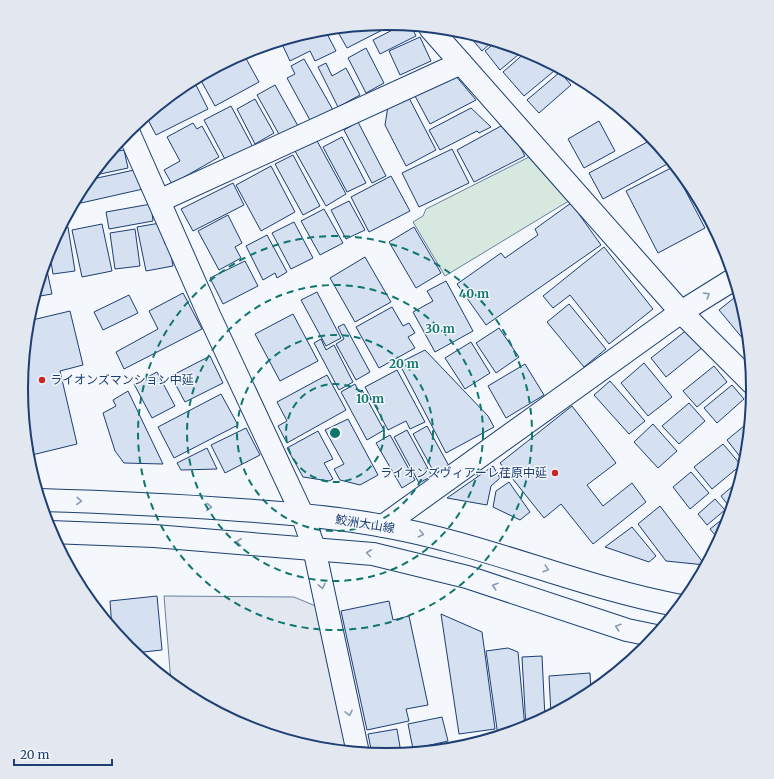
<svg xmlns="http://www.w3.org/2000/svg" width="774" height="779" viewBox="0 0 774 779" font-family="Merriweather,'Noto Sans JP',serif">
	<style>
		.green { fill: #d7e8df; stroke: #687fa3 }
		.parking { fill: #e3e8f0; stroke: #687fa3 }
		.building { fill: #d5e0f0; stroke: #1d3f73 }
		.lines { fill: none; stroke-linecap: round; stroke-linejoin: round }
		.minor-casing { stroke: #1d3f73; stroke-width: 24 }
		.secondary-casing { stroke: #1d3f73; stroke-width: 24 }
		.minor { stroke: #f4f7fb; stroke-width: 22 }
		.secondary { stroke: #f4f7fb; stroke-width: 22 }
		.oneway { stroke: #889bb7 }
		.ring { fill: none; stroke: #0f766e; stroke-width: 2; stroke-dasharray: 7 5 }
		.poi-dot { fill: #c62828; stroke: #f4f7fb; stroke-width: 1.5 }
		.labels { text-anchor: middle; stroke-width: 3; stroke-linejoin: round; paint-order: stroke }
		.poi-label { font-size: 12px; fill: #1d3f73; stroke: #f4f7fb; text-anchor: start }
		.street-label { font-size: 12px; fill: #1d3f73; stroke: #f4f7fb }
		.rim { fill: none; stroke: #1d3f73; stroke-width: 2 }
		.centre { fill: #0f766e; stroke: #f4f7fb; stroke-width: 2 }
		.ring-label { font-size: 12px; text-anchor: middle; font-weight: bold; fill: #0f766e; stroke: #f4f7fb; stroke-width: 3; stroke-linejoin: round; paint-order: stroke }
	</style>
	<rect width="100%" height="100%" fill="#f4f7fb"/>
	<path class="green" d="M 531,156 L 572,199 L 445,276 L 413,222 L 423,216 L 426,209 Z"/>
	<path class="parking" d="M 164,596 L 294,597 L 318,607 L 349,752 L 315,748 L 247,728 L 183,694 L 171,683 Z"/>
	<g class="building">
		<path d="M 387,24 L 394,24 L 347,48 L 338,32 L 347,27 Z"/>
		<path d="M 402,25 L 411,26 L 416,36 L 380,54 L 373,40 Z"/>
		<path d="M 316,30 L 325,30 L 336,51 L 315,61 L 310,51 L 290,61 L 282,44 L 292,39 L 292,38 Z"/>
		<path d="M 467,33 L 493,41 L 482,51 Z"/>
		<path d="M 420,37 L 431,61 L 400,75 L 389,51 Z"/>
		<path d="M 496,42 L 524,50 L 500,70 L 485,51 Z"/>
		<path d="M 366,48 L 384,83 L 366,93 L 348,58 Z"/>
		<path d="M 527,51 L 547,62 L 554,71 L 524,96 L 503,72 Z"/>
		<path d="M 243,53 L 259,82 L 215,106 L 199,77 Z"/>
		<path d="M 304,59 L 333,110 L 311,122 L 287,78 L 295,74 L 291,66 Z"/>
		<path d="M 326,63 L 332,76 L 346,68 L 360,95 L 338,107 L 318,67 Z"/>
		<path d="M 560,72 L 571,85 L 539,113 L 527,100 Z"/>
		<path d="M 455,75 L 476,100 L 430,124 L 415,96 Z"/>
		<path d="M 195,83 L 208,109 L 156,135 L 146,116 L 175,93 Z"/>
		<path d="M 275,85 L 298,126 L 280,136 L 257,95 Z"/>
		<path d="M 408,96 L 436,150 L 406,166 L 385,125 L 388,106 Z"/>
		<path d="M 255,99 L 274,133 L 255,144 L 237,109 Z"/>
		<path d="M 231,106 L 254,149 L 227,163 L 204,120 Z"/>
		<path d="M 471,108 L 491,127 L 479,133 L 477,131 L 440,150 L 429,130 Z"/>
		<path d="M 622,111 L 631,119 L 627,121 Z"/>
		<path d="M 599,121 L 615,151 L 584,168 L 568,139 Z"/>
		<path d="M 358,122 L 386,176 L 372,183 L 344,130 Z"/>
		<path d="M 193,123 L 197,129 L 202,126 L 219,157 L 172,184 L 164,170 L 180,161 L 167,137 Z"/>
		<path d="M 501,126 L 520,147 L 525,156 L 474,182 L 457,150 Z"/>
		<path d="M 342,137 L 366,183 L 347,192 L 323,147 Z"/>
		<path d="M 316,139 L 346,194 L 326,206 L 295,151 Z"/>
		<path d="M 653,139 L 669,163 L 603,199 L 589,173 Z"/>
		<path d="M 116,145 L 118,151 L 124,150 L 128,168 L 91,176 Z"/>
		<path d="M 452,149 L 469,183 L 419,207 L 402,173 Z"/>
		<path d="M 293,155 L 320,206 L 303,215 L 275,164 Z"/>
		<path d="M 271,166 L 295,212 L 261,231 L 236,185 Z"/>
		<path d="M 673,167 L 705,228 L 658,253 L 626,191 Z"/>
		<path d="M 139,169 L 143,189 L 81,203 L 79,193 L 88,180 Z"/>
		<path d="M 391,176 L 410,211 L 369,232 L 351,197 Z"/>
		<path d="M 233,183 L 244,205 L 193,231 L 181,209 Z"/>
		<path d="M 349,201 L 365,230 L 346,239 L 331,210 Z"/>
		<path d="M 571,203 L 601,245 L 486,325 L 457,284 L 501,253 L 505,258 L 538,235 L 535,229 Z"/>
		<path d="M 151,204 L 153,221 L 109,229 L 106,212 Z"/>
		<path d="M 324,209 L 343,243 L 320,255 L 301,221 Z"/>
		<path d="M 228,215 L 242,243 L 235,247 L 241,258 L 219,270 L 198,231 Z"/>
		<path d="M 294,222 L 313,258 L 291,269 L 272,233 Z"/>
		<path d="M 160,223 L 165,244 L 169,243 L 173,266 L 146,271 L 137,227 Z"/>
		<path d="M 102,224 L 112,271 L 82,277 L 72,230 Z"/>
		<path d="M 68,227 L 75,271 L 53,274 L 49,249 L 60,228 Z"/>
		<path d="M 414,227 L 441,273 L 416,288 L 389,242 Z"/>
		<path d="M 135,229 L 140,266 L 115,269 L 110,233 Z"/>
		<path d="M 267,235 L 287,272 L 277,278 L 275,273 L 263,280 L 246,246 Z"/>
		<path d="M 604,247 L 653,309 L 609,344 L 570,295 L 553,308 L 543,296 Z"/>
		<path d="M 365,257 L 391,302 L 355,322 L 330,278 Z"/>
		<path d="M 45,261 L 52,294 L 34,297 Z"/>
		<path d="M 245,261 L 258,286 L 223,304 L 210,278 Z"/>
		<path d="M 446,281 L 473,331 L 435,352 L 413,312 L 433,301 L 427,291 Z"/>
		<path d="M 317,292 L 341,338 L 326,346 L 301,300 Z"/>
		<path d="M 183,293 L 202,329 L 124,369 L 116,352 L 158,329 L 149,311 Z"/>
		<path d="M 739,294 L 746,318 L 749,346 L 719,310 Z"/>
		<path d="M 129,295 L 138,313 L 103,330 L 94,312 Z"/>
		<path d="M 569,304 L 606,349 L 584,367 L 547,322 Z"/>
		<path d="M 392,307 L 403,326 L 409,323 L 415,333 L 408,337 L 415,348 L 379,368 L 356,327 Z"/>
		<path d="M 70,311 L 83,365 L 60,371 L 77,444 L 32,455 L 25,425 L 21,389 L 28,321 Z"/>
		<path d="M 293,314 L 318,361 L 280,381 L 255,334 Z"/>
		<path d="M 344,324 L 370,372 L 356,380 L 336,344 L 344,339 L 338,327 Z"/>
		<path d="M 499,328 L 519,357 L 496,373 L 476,343 Z"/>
		<path d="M 688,329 L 703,347 L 666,377 L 651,358 Z"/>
		<path d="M 321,339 L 326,350 L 334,345 L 353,382 L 339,390 L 314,343 Z"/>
		<path d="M 471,342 L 490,373 L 465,389 L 445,358 Z"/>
		<path d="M 425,350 L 488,416 L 494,427 L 446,453 L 399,363 Z"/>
		<path d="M 210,356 L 223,383 L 185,402 L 171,376 Z"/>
		<path d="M 644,363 L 672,397 L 648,416 L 621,383 Z"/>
		<path d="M 525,364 L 544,395 L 506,418 L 488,386 Z"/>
		<path d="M 714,366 L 727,382 L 697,407 L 683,391 Z"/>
		<path d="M 397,370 L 425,422 L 410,429 L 406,421 L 388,430 L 365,387 Z"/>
		<path d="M 157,372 L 175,406 L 152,418 L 134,384 Z"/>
		<path d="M 327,375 L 346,410 L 287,443 L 278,426 L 287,421 L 277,402 Z"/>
		<path d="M 610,381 L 645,421 L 629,434 L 594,395 Z"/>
		<path d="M 355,384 L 359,392 L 362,390 L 384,430 L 367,440 L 341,392 Z"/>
		<path d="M 732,385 L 744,399 L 717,423 L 704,408 Z"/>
		<path d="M 128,391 L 163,464 L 124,463 L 115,451 L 103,413 L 116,406 L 113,400 Z"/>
		<path d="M 221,394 L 238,425 L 174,458 L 158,427 Z"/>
		<path d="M 689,403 L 705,421 L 679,444 L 662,426 Z"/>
		<path d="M 572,406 L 616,463 L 587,485 L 603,506 L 632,483 L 646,502 L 593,544 L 561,504 L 544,518 L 500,463 Z"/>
		<path d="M 348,419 L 378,475 L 360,485 L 340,480 L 334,469 L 344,464 L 325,430 Z"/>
		<path d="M 750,421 L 746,461 L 745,463 L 727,440 Z"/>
		<path d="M 653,424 L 677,451 L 658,468 L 634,442 Z"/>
		<path d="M 427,426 L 449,466 L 435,474 L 413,434 Z"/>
		<path d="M 246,428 L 260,455 L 225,473 L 211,445 Z"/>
		<path d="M 407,430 L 432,476 L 419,483 L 394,437 Z"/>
		<path d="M 318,431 L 333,459 L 324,463 L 333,479 L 329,481 L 303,477 L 287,448 Z"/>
		<path d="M 390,435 L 415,480 L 402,488 L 376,443 Z"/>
		<path d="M 723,444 L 741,465 L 712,489 L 694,467 Z"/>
		<path d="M 207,448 L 217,469 L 181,470 L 177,463 Z"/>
		<path d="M 493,466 L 500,478 L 491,486 L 487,505 L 447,498 Z"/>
		<path d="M 691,472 L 709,493 L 690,509 L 673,487 Z"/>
		<path d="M 740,480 L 731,509 L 721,496 Z"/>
		<path d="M 509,482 L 530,512 L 520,520 L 493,507 L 496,491 Z"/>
		<path d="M 715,499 L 725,510 L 707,525 L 698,514 Z"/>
		<path d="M 660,506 L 705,565 L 666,561 L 638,524 Z"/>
		<path d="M 730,513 L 725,530 L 719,540 L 710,529 Z"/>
		<path d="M 632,527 L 656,556 L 649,562 L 605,547 Z"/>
		<path d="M 157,596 L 162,650 L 134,653 L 112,629 L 110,601 Z"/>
		<path d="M 389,601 L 393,620 L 409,616 L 428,705 L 406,709 L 409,721 L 367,730 L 341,611 Z"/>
		<path d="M 441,614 L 482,632 L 495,729 L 459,734 Z"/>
		<path d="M 508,648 L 518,652 L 525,728 L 498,736 L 486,651 Z"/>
		<path d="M 542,656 L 545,718 L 526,728 L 522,657 Z"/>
		<path d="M 590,673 L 591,693 L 551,715 L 549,676 Z"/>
		<path d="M 442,717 L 448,741 L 413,749 L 408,724 Z"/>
		<path d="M 397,729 L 401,753 L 386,755 L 372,754 L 368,734 Z"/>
	</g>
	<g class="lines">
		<defs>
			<g id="minor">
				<path d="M 430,28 L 681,312 L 752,383"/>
				<path d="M 128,131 L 210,317 L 302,514 L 314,548 L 358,753"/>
				<path d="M 159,201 L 461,63"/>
				<path d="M 383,526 L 681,312 L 734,279"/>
			</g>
			<g id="secondary">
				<path d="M 40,500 C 107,502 173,505 240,510 C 288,513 336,517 383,526 C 485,544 579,587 681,606"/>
				<path d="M 50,532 L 154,536 L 373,554 L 467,577 L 627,630 L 656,636"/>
			</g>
		</defs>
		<use href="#minor" class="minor-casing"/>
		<use href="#secondary" class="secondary-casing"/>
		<use href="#minor" class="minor"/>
		<use href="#secondary" class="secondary"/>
	</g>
	<defs><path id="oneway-chevron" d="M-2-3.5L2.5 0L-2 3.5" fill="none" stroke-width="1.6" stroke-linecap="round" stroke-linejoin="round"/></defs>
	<g class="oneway">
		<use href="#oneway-chevron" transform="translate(707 295) rotate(-32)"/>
		<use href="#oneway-chevron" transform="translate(79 501) rotate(2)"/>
		<use href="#oneway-chevron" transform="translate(209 507) rotate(4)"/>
		<use href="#oneway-chevron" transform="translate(421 534) rotate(13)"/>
		<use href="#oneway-chevron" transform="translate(239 542) rotate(-176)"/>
		<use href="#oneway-chevron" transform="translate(369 553) rotate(-173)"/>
		<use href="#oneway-chevron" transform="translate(546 569) rotate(17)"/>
		<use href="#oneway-chevron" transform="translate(322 586) rotate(78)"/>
		<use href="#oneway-chevron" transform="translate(495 586) rotate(-162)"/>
		<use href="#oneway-chevron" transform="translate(618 627) rotate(-162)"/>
		<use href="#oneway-chevron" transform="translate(349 713) rotate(78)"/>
	</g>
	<g class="ring">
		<circle cx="335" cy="433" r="49"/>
		<circle cx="335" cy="433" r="98"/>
		<circle cx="335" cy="433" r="148"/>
		<circle cx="335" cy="433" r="197"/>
	</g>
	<g class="poi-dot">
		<circle cx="42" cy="380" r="4"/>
		<circle cx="555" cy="473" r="4"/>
	</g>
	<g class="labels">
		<g class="poi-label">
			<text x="50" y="384">ライオンズマンション中延</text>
			<text x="547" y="477" text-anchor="end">ライオンズヴィアーレ荏原中延</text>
		</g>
		<g class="street-label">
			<text transform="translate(365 524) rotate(9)" y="4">鮫洲大山線</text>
		</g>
	</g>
	<path d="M0 0H774V779H0ZM28 389a359 359 0 1 1 718 0a359 359 0 1 1-718 0Z" fill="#e3e8f0" fill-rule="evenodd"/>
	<path class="rim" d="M28 389a359 359 0 1 1 718 0a359 359 0 1 1-718 0Z"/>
	<circle cx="335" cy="433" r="6" class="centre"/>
	<g class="ring-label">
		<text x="474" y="298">40 m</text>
		<text x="440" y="333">30 m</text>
		<text x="404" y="368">20 m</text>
		<text x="370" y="403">10 m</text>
	</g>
	<path d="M14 759v6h98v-6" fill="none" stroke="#1d3f73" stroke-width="2"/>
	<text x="20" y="759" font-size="12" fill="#1d3f73" stroke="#f4f7fb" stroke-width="3" paint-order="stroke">20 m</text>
</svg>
